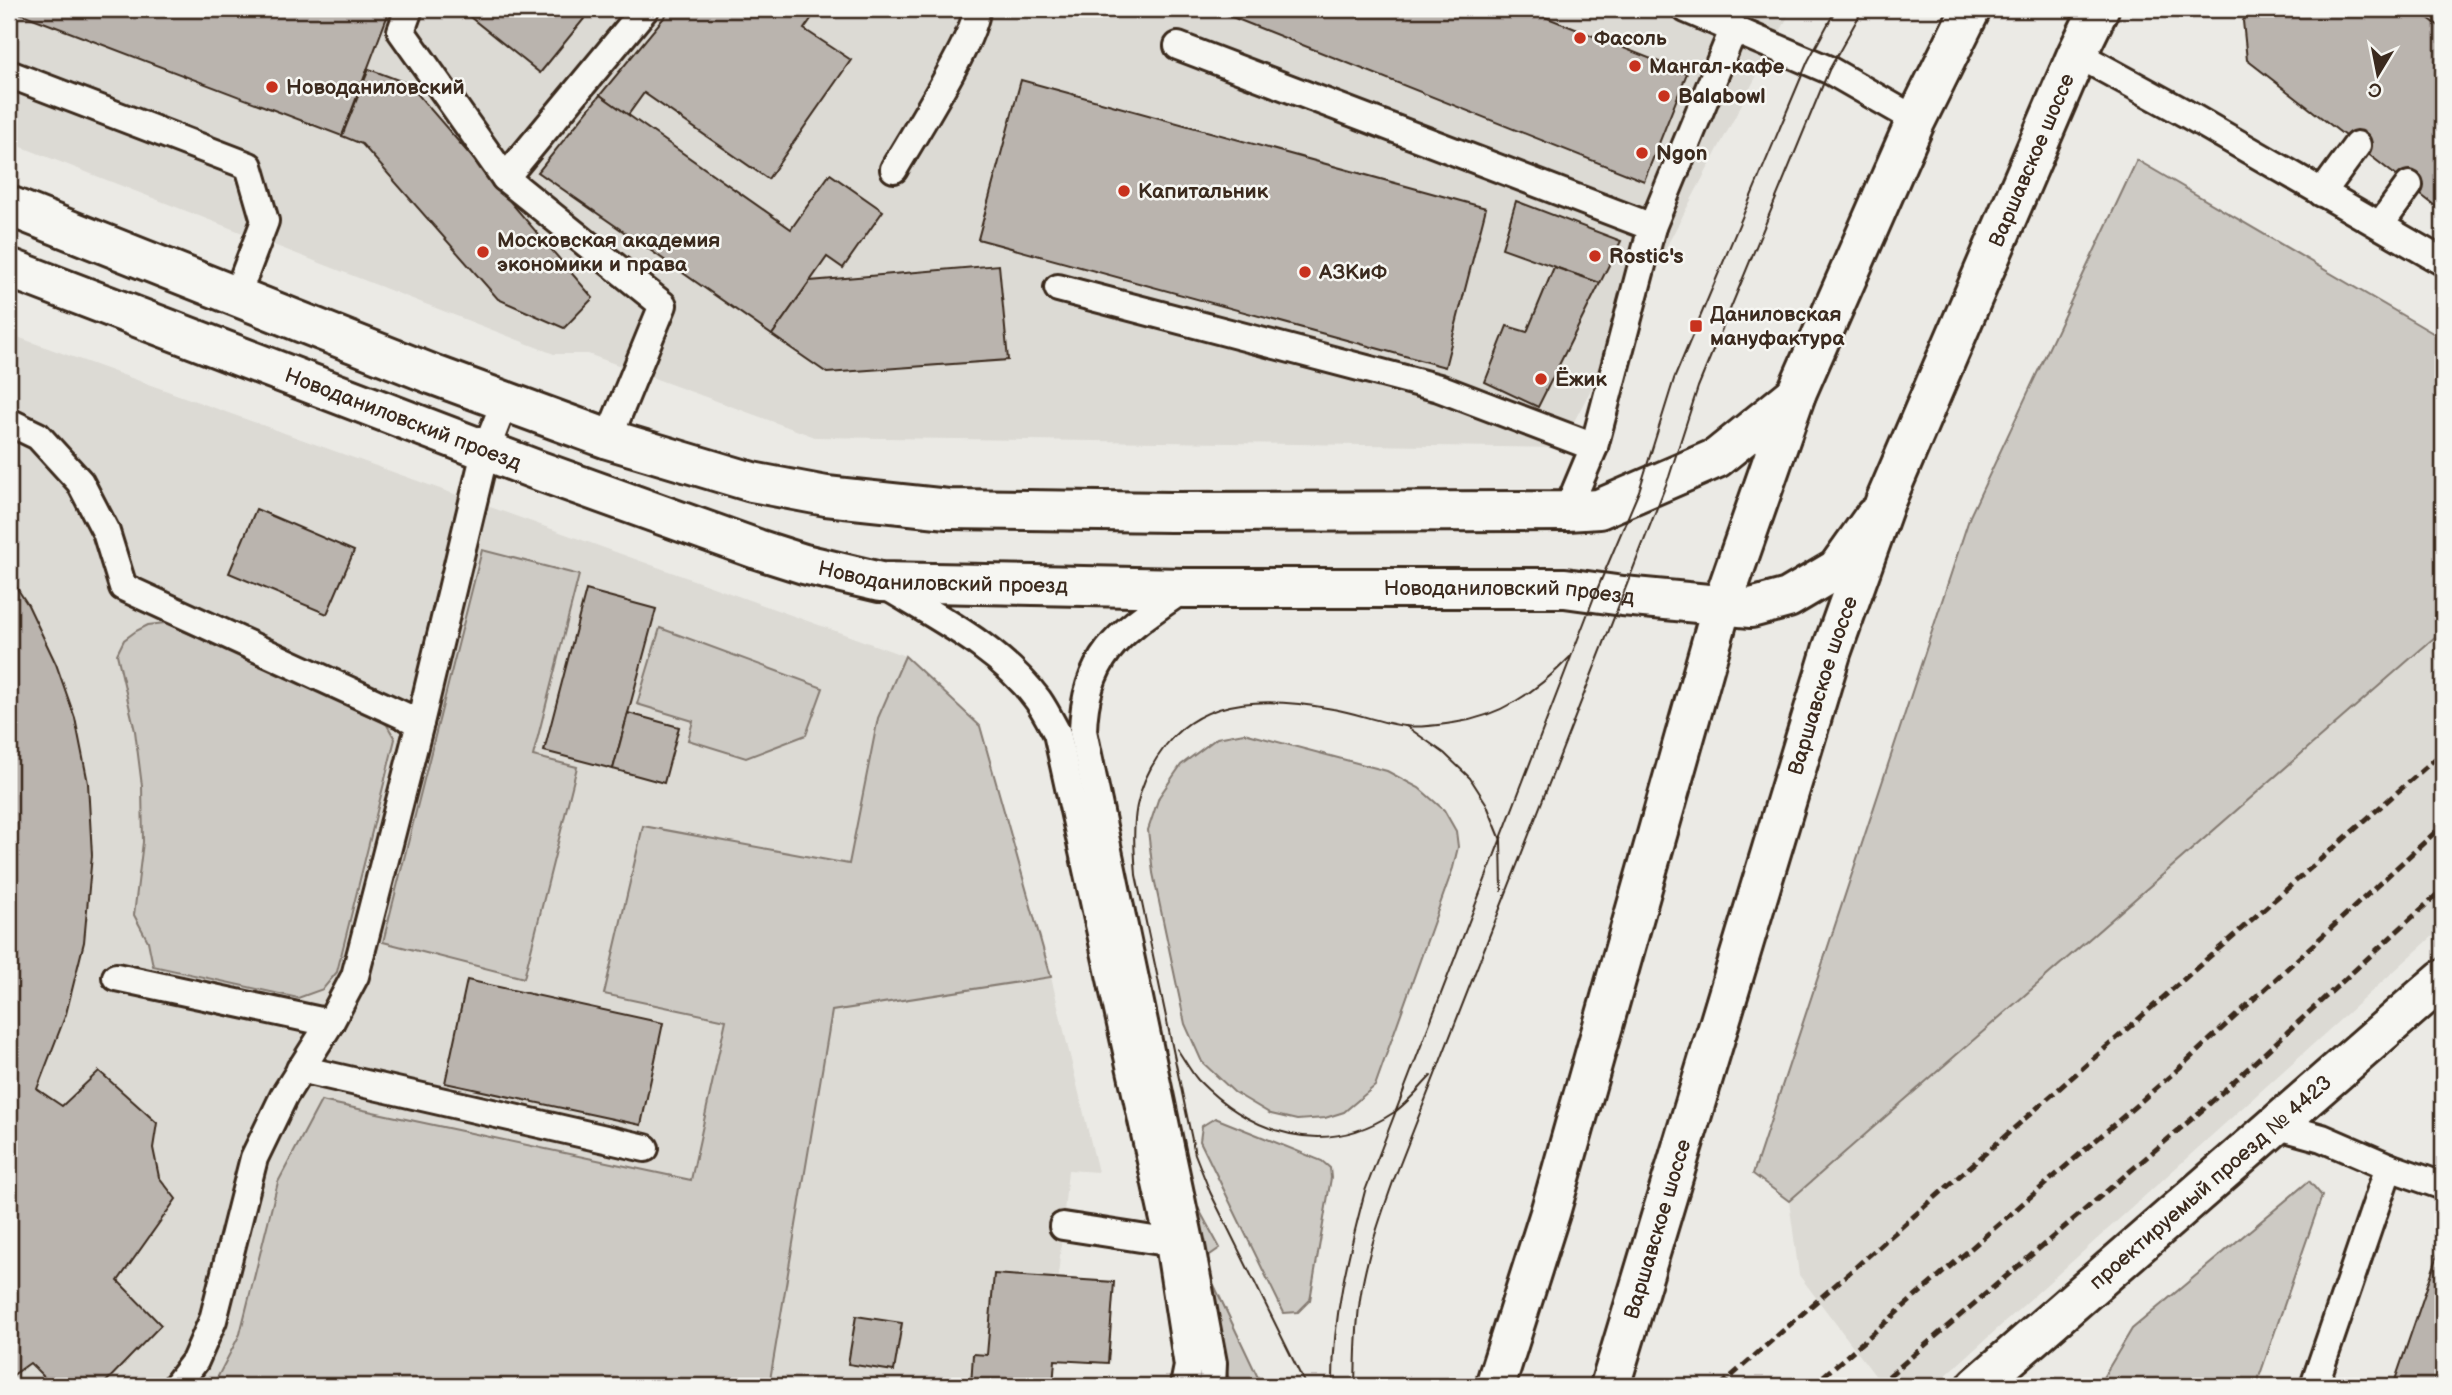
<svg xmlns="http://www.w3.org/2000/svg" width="2452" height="1395" viewBox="0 0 2452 1395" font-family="'Balsamiq Sans',sans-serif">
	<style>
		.built { fill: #dcdad4 }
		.green { fill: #cdcac4; stroke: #847a71; stroke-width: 2 }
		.building { fill: #bab4ae; stroke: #3b2a1e; stroke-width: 2 }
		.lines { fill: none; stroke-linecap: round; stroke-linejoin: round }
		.service-casing { stroke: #3b2a1e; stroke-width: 32 }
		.tertiary-casing { stroke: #3b2a1e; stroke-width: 44 }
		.secondary-casing { stroke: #3b2a1e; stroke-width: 44 }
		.primary-casing { stroke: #3b2a1e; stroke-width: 44 }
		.service { stroke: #f6f6f2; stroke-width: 26 }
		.tertiary { stroke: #f6f6f2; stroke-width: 38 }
		.secondary { stroke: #f6f6f2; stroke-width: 38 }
		.primary { stroke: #f6f6f2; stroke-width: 38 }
		.tram { stroke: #3b2a1e; stroke-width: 2 }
		.rail { stroke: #3b2a1e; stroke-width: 5; stroke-dasharray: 10 5; stroke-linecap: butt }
		.poi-dot { fill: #c8321e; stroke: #f6f6f2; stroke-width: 2.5 }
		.labels { text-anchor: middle; stroke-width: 5; stroke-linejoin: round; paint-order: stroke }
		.poi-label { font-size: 21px; font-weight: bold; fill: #3b2a1e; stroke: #f6f6f2; text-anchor: start }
		.street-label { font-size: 21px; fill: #3b2a1e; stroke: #f6f6f2 }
	</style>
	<rect width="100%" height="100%" fill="#ebeae5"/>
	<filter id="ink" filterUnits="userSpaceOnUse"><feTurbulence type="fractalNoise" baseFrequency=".0143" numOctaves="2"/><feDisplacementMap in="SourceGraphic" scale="14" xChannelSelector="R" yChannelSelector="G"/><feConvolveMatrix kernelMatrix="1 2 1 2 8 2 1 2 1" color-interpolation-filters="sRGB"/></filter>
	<g filter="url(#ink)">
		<g class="built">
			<path d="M 9,9 L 1792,9 L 1560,448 L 815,437 L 588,354 L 554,354 L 9,142 Z"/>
			<path d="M 9,334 L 905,656 L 980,726 L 1051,977 L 1098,1172 L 1068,1170 L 1058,1277 L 994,1274 L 987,1355 L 973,1355 L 971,1383 L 962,1386 L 9,1386 Z"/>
			<path d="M 2443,630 L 2443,927 L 1934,1386 L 1883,1386 L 1799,1275 L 1789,1201 Z"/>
		</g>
		<g class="green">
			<path d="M 2137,160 L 2443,339 L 2443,630 L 1789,1201 L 1753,1174 L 1970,516 Z"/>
			<path d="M 482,550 L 579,575 L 533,756 L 577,767 L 524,978 L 383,942 Z"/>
			<path d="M 165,623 L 372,713 L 387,725 L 395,739 L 337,972 L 323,989 L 298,998 L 153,966 L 148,941 L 134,915 L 143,842 L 142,786 L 135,731 L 117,654 L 124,640 L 136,631 L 148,625 Z"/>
			<path d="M 660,628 L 823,688 L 806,735 L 746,758 L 688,740 L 693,721 L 637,704 Z"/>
			<path d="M 905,656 L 980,726 L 1051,977 L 832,1011 L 769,1386 L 213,1386 L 240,1334 L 278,1182 L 321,1101 L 691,1180 L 726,1020 L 604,994 L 643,826 L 849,864 L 878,718 Z"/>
			<path d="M 1244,733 L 1387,771 L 1419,788 L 1444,810 L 1456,831 L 1458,847 L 1453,868 L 1375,1086 L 1344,1112 L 1325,1118 L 1297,1120 L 1271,1114 L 1234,1092 L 1202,1062 L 1185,1024 L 1153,873 L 1148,830 L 1159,797 L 1181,765 L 1217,738 Z"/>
			<path d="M 1215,1118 L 1322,1161 L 1330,1168 L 1331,1178 L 1310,1300 L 1298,1312 L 1284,1313 L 1200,1141 L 1202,1126 Z"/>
			<path d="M 2309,1181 L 2322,1196 L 2256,1386 L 2098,1386 L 2132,1329 Z"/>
			<path d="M 1191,1195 L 1220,1248 L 1204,1259 Z"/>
			<path d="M 1214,1285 L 1262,1386 L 1234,1386 L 1228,1376 L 1210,1287 Z"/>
		</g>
		<g class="building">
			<path d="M 9,9 L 390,9 L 342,136 Z"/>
			<path d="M 460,9 L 592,9 L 540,73 Z"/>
			<path d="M 671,9 L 871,9 L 870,14 L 818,9 L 804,29 L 851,60 L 768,179 L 644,93 L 628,115 L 600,95 Z"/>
			<path d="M 1026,9 L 1040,9 L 1037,17 Z"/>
			<path d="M 1212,9 L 1525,9 L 1687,73 L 1644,181 Z"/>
			<path d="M 2249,9 L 2416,9 L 2443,29 L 2443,212 L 2247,60 L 2243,21 Z"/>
			<path d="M 369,69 L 409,84 L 593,298 L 564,328 L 498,299 L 362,144 L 342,136 Z"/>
			<path d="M 1021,80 L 1486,208 L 1445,367 L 978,239 Z"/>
			<path d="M 600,95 L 791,229 L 830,174 L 883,211 L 843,268 L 827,257 L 772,335 L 538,172 Z"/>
			<path d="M 1516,201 L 1621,241 L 1600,283 L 1502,248 Z"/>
			<path d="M 999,265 L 1008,360 L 827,373 L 772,335 L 810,281 Z"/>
			<path d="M 1554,267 L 1600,283 L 1538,407 L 1485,382 L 1507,326 L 1527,332 Z"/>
			<path d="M 256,509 L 354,551 L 327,614 L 229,573 Z"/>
			<path d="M 9,576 L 28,605 L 56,664 L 75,718 L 88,783 L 92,855 L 84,942 L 66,1014 L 37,1089 L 62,1106 L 99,1071 L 157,1123 L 153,1148 L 159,1177 L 176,1199 L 118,1281 L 161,1325 L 102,1386 L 53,1386 L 30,1363 L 9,1378 Z"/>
			<path d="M 586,590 L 656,609 L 613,769 L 544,751 Z"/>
			<path d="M 628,713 L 679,727 L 664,783 L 613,769 Z"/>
			<path d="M 467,980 L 663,1023 L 641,1125 L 445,1083 Z"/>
			<path d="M 2438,1255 L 2443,1257 L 2443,1386 L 2393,1386 Z"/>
			<path d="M 994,1274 L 1114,1282 L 1108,1363 L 1055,1360 L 1053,1386 L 971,1386 L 973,1354 L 987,1355 Z"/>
			<path d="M 856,1316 L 902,1323 L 894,1371 L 848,1364 Z"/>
		</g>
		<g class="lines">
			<defs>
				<g id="service">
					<path d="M 409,9 L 401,31 L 505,178 L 663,305 L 608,439"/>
					<path d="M 1686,9 L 1829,70 L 1916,120"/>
					<path d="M 1178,46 L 1652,227"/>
					<path d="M 2077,54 L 2185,113 L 2443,262"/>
					<path d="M 9,74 L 249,166 L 265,221 L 236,297"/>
					<path d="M 894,169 C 910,141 979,33 976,9"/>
					<path d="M 505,178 L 645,9"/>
					<path d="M 2322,193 L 2357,145"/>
					<path d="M 2380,225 L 2409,185"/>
					<path d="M 1058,288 L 1439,388 L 1594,447"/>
					<path d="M 9,422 L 38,436 L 80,482 L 106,532 L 123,587 L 420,723"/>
					<path d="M 1567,511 L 1594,447 L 1652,227 L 1734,28"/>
					<path d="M 881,583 C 936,617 999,647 1038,700 C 1045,710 1051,722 1057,733 L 1169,1243 L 1188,1366 L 1184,1386"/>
					<path d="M 1185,588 C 1125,630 1085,651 1083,731 L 1191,1246 L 1213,1363 L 1212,1386"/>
					<path d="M 116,977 L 330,1023"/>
					<path d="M 300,1069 L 645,1148"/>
					<path d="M 2275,1125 L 2322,1138 L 2389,1167"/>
					<path d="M 1063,1226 L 1186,1245"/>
					<path d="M 176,1386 L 195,1361 L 213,1320 L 254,1158 L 284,1096 L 330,1023 L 355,976 L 420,723 L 485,452 L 505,401"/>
					<path d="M 2314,1386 L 2389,1167 L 2443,1186"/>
				</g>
				<g id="tertiary">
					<path d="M 9,206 L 434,375 L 608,439 L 752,482 L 826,496 L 948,509 L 1171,512 L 1567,511 L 1599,509 L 1717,458 L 1796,394"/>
					<path id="s1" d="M 9,268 L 534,469 L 757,549 L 804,564 L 880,582 L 1185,588 L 1565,588 L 1623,596 L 1751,608 L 1788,598 L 1837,569 L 1874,517"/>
				</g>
				<g id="secondary">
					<path id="s2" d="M 1977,1386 L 2443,979"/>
				</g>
				<g id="primary">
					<path d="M 1495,1386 L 1550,1213 L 1722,605 L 1796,394 L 1916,120 L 1971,9"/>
					<path id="s3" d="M 1610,1386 L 1832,650 L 1885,502 L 2077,54 L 2099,9"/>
				</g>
			</defs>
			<use href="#service" class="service-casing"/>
			<use href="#tertiary" class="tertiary-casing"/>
			<use href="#secondary" class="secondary-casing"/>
			<use href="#primary" class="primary-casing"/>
			<use href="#service" class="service"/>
			<use href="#tertiary" class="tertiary"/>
			<use href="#secondary" class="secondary"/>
			<use href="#primary" class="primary"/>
			<g class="tram">
				<path d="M 1406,726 L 1444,753 L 1470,778 L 1486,803 L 1501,840 L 1502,891"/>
				<path d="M 1177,1049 C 1184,1059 1190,1071 1198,1080 C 1252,1135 1325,1158 1393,1113 C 1407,1104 1419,1088 1431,1076"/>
				<path d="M 1306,1386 L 1210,1192 L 1195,1154 L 1136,875 C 1132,822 1132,789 1166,745 C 1206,694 1275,698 1333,709 C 1357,713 1381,723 1405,726 C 1420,728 1438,725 1453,723 C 1500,717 1537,691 1570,657"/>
				<path d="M 1333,1386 C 1332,1319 1348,1256 1365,1191 L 1596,592 L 1639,491 L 1674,379 L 1808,61 L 1836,9"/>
				<path d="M 1355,1386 C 1356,1350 1356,1313 1364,1277 C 1371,1244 1382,1213 1393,1182 L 1669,477 L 1698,387 L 1829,70 L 1863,9"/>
			</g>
			<g class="rail">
				<path d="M 1720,1386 L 2443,752"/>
				<path d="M 1812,1386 L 2177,1070 L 2443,825"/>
				<path d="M 1877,1386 L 2207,1106 L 2443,889"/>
			</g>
		</g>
	</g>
	<g class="poi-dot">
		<circle cx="1580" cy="38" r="7"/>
		<circle cx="1635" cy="66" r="7"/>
		<circle cx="272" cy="87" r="7"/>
		<circle cx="1664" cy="96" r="7"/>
		<circle cx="1642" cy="153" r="7"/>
		<circle cx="1124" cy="191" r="7"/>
		<circle cx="483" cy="252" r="7"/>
		<circle cx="1595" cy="256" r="7"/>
		<circle cx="1305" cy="272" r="7"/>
		<rect x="1689" y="319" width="14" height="14" rx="3.5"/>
		<circle cx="1541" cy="379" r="7"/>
	</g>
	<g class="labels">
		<g class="poi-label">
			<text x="1594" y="45">Фасоль</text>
			<text x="1649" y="73">Мангал-кафе</text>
			<text x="286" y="94">Новоданиловский</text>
			<text x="1678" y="103">Balabowl</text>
			<text x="1656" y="160">Ngon</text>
			<text x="1138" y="198">Капитальник</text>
			<text x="497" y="247">Московская академия<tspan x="497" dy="24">экономики и права</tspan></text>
			<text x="1609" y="263">Rostic's</text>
			<text x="1319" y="279">АЗКиФ</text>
			<text x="1710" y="321">Даниловская<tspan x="1710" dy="24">мануфактура</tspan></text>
			<text x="1555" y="386">Ёжик</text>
		</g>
		<g class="street-label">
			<text dy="7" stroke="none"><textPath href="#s3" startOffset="1298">Варшавское шоссе</textPath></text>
			<text dy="7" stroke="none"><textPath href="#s1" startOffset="422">Новоданиловский проезд</textPath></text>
			<text dy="7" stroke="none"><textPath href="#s1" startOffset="989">Новоданиловский проезд</textPath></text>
			<text dy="7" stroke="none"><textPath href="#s1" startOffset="1556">Новоданиловский проезд</textPath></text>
			<text dy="7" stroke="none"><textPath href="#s3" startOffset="732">Варшавское шоссе</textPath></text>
			<text dy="7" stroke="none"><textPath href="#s2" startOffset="310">проектируемый проезд № 4423</textPath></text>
			<text dy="7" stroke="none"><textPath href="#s3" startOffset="164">Варшавское шоссе</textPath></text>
		</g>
	</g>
	<rect width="2452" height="1395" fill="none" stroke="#f6f6f2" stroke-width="35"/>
	<rect x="18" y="18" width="2417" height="1360" fill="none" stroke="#3b2a1e" stroke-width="2.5" filter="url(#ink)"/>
	<g transform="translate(2378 74) rotate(190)" stroke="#f6f6f2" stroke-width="5" paint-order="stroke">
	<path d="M0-5L12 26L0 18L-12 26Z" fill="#3b2a1e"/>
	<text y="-10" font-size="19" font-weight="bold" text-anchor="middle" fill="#3b2a1e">С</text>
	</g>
</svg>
